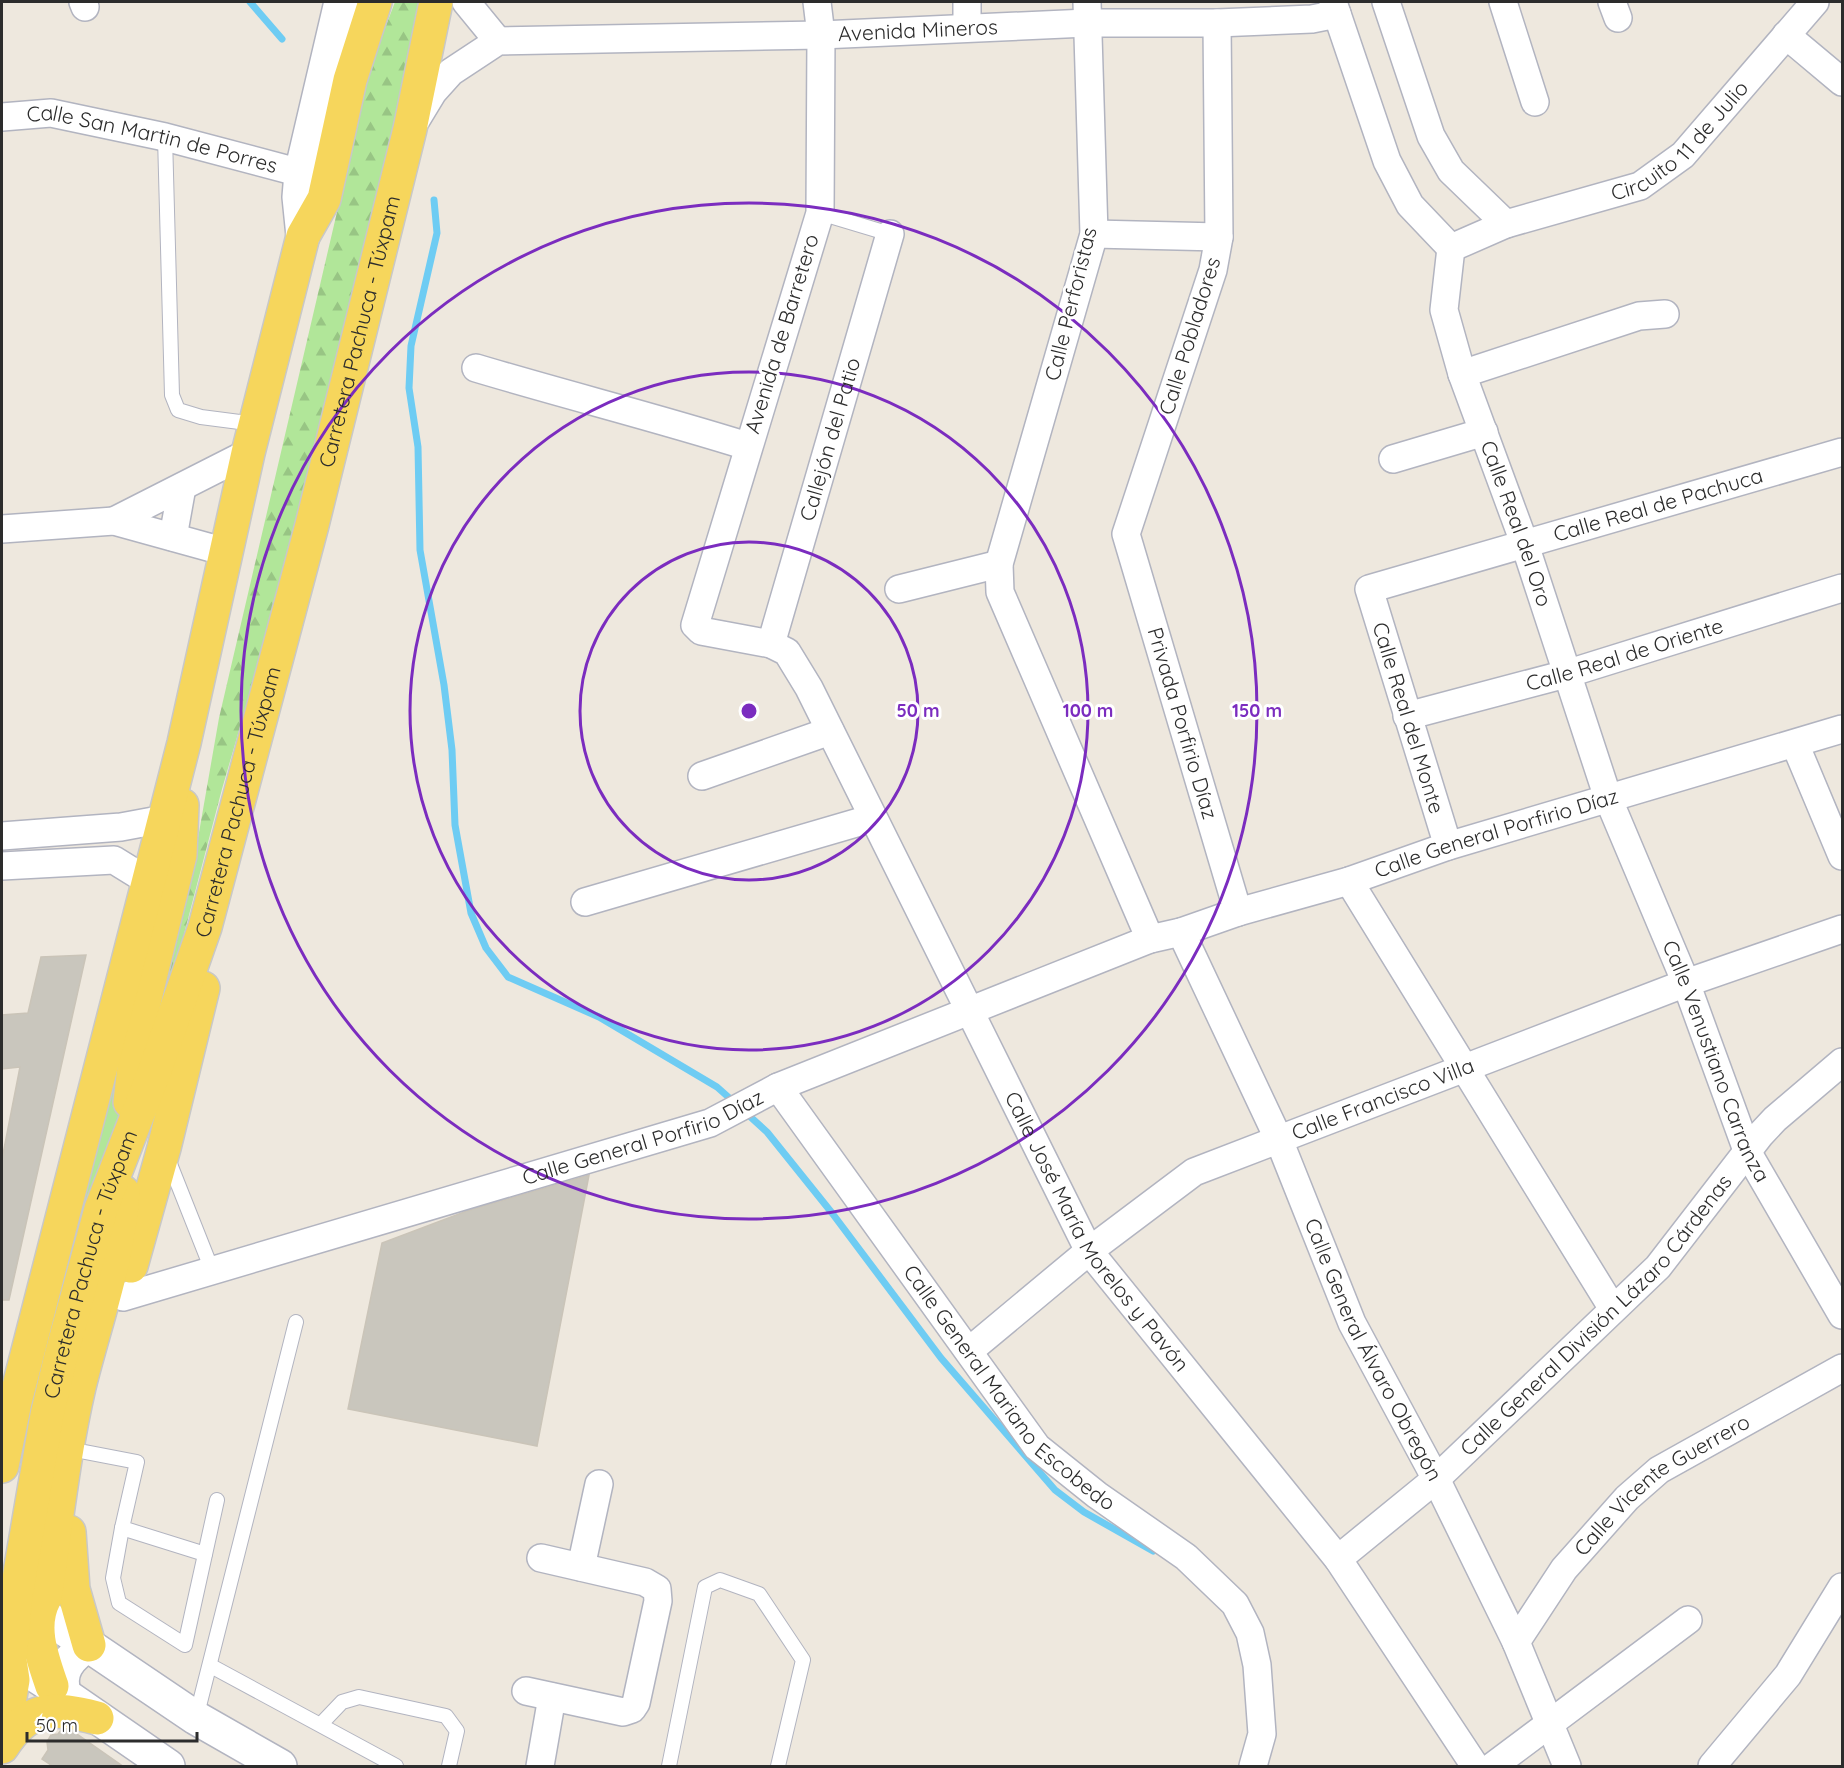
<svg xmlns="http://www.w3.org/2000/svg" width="1844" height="1768" viewBox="0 0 1844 1768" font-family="Quicksand,sans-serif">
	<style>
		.forest { fill: url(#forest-firs) }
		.garden { fill: #b1e699 }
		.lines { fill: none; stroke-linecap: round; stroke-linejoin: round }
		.stream { stroke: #6eccf3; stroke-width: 7 }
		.building { fill: #c9c6bd; stroke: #cac4b8; stroke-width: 1.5 }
		.lane-casing { stroke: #b2b4c0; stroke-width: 16 }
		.street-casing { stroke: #b2b4c0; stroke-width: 30 }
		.secondary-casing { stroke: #b2b4c0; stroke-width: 36 }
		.primary-casing { stroke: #c8c8c8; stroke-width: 36 }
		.lane { stroke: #fff; stroke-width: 14 }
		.street { stroke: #fff; stroke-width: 27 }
		.secondary { stroke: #fff; stroke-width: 33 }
		.primary { stroke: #f6d65c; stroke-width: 33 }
		.ring { fill: none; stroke: #7b2cbf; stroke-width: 3 }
		.labels { text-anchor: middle; stroke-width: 6; stroke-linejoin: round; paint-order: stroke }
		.street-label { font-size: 21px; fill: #2c2c2c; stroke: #fff }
		.centre { fill: #7b2cbf; stroke: #fff; stroke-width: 3 }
		.ring-label { font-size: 18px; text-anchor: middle; font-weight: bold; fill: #7b2cbf; stroke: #fff; stroke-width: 6; stroke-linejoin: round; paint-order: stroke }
	</style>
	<defs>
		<pattern id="forest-firs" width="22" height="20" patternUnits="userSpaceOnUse" patternTransform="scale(1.5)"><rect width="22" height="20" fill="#b1e699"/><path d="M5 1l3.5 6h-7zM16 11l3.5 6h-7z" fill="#98c584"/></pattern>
	</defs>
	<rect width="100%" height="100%" fill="#eee8de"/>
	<path class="forest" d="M 395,2 L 423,2 L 367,246 L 276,603 L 222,789 L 161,1022 L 152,1021 L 197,844 L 219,718 L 372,62 Z"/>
	<path class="garden" d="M 121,1047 L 117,1141 L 68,1281 L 64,1281 Z"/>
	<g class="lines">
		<g class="stream">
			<path d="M 250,2 L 282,39"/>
			<path d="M 434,200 L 437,233 L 411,346 L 409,388 L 418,447 L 420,550 L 444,685 L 452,750 L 455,825 L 471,913 L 486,948 L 508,977 L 599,1017 L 717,1087 L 735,1103"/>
			<path d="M 745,1112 L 767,1132 L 832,1213 L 941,1358 L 1055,1490 L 1084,1512 L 1153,1551"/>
		</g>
	</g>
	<g class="building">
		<path d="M 86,955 L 9,1300 L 2,1300 L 2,1159 L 20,1067 L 2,1069 L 2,1015 L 28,1013 L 41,957 Z"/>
		<path d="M 589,1175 L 537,1446 L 348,1409 L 382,1243 L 467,1211 Z"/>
		<path d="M 61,1730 L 74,1732 L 124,1767 L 54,1767 L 42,1759 L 48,1750 L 47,1742 L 51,1735 L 58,1734 Z"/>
	</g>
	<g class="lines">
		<defs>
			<g id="lane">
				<path d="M 165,137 L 172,395 L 178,410 L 201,417 L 255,424"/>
				<path d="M 820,213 L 890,234"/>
				<path d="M 168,1159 L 212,1270"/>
				<path d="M 85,1452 L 137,1462 L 122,1528 L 205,1554"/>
				<path d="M 122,1528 L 113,1578 L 119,1603 L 185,1645 L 217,1500"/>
				<path d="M 211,1666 L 396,1766"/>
				<path d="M 196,1718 L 296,1322"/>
				<path d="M 321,1724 L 342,1702 L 359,1697 L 446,1716 L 457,1731 L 449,1766"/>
				<path d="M 669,1766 L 705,1587 L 720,1580 L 759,1594 L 803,1660 L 778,1766"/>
			</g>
			<g id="street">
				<path d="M 83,2 L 85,7"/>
				<path d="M 466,2 L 498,41"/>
				<path id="s1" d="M 817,2 L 821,35 L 820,213 L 695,625 L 701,631 L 771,644 L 787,652 L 809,688 L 1089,1251 L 1338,1559 L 1475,1766"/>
				<path d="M 967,2 L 967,27"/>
				<path d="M 1087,2 L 1094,234 L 999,564 L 1000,592 L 1150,939"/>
				<path d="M 1333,2 L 1387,161 L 1410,205 L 1451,248"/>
				<path d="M 1386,2 L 1431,136 L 1451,171 L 1506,224"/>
				<path d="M 1503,2 L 1535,102"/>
				<path d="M 1612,2 L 1618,18"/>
				<path id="s2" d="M 1217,23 L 1219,237 L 1213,270 L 1126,534 L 1238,912"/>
				<path d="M 1786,35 L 1842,82"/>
				<path id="s3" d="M 2,117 L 51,113 L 165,137 L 301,173"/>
				<path id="s4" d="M 416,120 L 433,92 L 451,72 L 498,41 L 821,35 L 1087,23 L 1217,23 L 1312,19 L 1337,14"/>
				<path d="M 1094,234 L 1219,237"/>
				<path id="s5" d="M 1451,248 L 1444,310 L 1462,374 L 1525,545 L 1608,798 L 1686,983 L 1748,1153 L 1842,1315"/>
				<path id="s6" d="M 1451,248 L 1506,224 L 1640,186 L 1683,155 L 1815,2"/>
				<path d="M 476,368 C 566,395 658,418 747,446"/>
				<path d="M 1462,374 L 1639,316 L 1665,314"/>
				<path d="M 1393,459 L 1484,432"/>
				<path d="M 114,521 L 248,453"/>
				<path d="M 2,529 L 114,521 L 226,552"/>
				<path d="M 173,537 L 182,487"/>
				<path d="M 899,589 L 999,564"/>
				<path id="s7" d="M 771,644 L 890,234"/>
				<path id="s8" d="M 1407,716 L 1566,674 L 1842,588"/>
				<path d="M 1795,744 L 1842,856"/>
				<path d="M 702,776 L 830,731"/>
				<path d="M 2,836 L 121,827 L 164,819"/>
				<path id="s9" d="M 1448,846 L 1369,589 L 1842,452"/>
				<path d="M 2,866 L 114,860 L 148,881"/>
				<path d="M 1349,881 L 1613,1309"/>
				<path d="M 585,902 L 873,818"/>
				<path id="s10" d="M 1181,932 L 1279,1140 L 1352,1323 L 1436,1479 L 1516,1642 L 1567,1766"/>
				<path id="s11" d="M 778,1087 L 1037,1447 L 1097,1495 L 1186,1557 L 1235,1604 L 1250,1633 L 1257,1665 L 1262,1734 L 1253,1766"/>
				<path id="s12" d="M 123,1297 L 710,1123 L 778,1087 L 1150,939 L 1181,932 L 1238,912 L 1349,881 L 1448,846 L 1842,729"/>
				<path id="s13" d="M 969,1351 L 1089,1251 L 1194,1172 L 1686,983 L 1842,929"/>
				<path id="s14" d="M 1338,1559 L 1436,1479 L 1658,1267 L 1760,1135 L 1775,1119 L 1842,1062"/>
				<path d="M 581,1567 L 599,1484"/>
				<path id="s15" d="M 1516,1642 L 1564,1569 L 1627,1498 L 1659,1470 L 1842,1368"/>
				<path d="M 526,1691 L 623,1712 L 632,1709 L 636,1703 L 658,1601 L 657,1589 L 645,1582 L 541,1558"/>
				<path d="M 540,1766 L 552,1697"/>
				<path d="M 1493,1766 L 1688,1620"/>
				<path d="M 1712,1766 L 1788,1675 L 1842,1587"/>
			</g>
			<g id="secondary">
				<path d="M 303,236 L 299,197 L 301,173 L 341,2"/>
				<path d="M 17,1597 L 196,1718 L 280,1766"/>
				<path d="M 2,1654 L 52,1686 L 168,1766"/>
				<path d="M 65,1696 C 56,1672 70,1656 89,1645"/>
			</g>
			<g id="primary">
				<path d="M 130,1102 L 139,1023 L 180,855 L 182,805"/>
				<path d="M 131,1266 L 164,1148 L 203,988"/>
				<path d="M 2,1466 L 15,1402 L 184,743 L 248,453 L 303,236 L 324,199 L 350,80 L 375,2"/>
				<path d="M 69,1532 L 73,1589 L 89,1645"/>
				<path d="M 52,1686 C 42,1657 30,1626 45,1598 C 56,1528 63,1456 79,1387 C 95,1322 119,1259 123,1192"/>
				<path id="s16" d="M 2,1742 L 13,1680 L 10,1660 L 16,1596 L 47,1415 L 61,1356 L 101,1209 L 155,1070 L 205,927 L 312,525 L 410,129 L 436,2"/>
				<path d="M 2,1747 C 29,1705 52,1707 97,1718"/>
			</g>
		</defs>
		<use href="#lane" class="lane-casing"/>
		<use href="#street" class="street-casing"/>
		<use href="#secondary" class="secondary-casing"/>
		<use href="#primary" class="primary-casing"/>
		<use href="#lane" class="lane"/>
		<use href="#street" class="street"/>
		<use href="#secondary" class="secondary"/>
		<use href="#primary" class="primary"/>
	</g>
	<g class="ring">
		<circle cx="749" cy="711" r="169"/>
		<circle cx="749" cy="711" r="339"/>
		<circle cx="749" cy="711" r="508"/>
	</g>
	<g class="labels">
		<g class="street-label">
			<text dy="7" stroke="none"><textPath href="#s4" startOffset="536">Avenida Mineros</textPath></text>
			<text dy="7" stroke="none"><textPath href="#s6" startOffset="258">Circuito 11 de Julio</textPath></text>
			<text dy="7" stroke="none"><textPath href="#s3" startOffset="153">Calle San Martin de Porres</textPath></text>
			<text transform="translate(1071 304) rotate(-76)" y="7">Calle Perforistas</text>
			<text dy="7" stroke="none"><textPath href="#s16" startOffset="1460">Carretera Pachuca - Túxpam</textPath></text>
			<text transform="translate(782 334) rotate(-73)" y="7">Avenida de Barretero</text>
			<text transform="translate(1190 336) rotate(-73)" y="7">Calle Pobladores</text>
			<text dy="7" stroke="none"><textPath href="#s7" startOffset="213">Callejón del Patio</textPath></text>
			<text dy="7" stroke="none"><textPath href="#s9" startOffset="570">Calle Real de Pachuca</textPath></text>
			<text dy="7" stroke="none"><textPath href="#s5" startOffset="288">Calle Real del Oro</textPath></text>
			<text dy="7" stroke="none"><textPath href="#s8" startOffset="226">Calle Real de Oriente</textPath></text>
			<text transform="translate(1408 718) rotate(73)" y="7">Calle Real del Monte</text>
			<text dy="7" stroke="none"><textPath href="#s2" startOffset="723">Privada Porfirio Díaz</textPath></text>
			<text dy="7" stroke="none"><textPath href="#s16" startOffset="974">Carretera Pachuca - Túxpam</textPath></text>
			<text dy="7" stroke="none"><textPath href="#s12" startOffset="1452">Calle General Porfirio Díaz</textPath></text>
			<text dy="7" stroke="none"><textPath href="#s5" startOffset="862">Calle Venustiano Carranza</textPath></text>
			<text dy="7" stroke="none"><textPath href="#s13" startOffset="490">Calle Francisco Villa</textPath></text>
			<text dy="7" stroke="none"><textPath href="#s12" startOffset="544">Calle General Porfirio Díaz</textPath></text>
			<text dy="7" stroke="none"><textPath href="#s1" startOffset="1398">Calle José María Morelos y Pavón</textPath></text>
			<text dy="7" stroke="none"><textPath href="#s16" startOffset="488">Carretera Pachuca - Túxpam</textPath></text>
			<text dy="7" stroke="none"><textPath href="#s14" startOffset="356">Calle General División Lázaro Cárdenas</textPath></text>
			<text dy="7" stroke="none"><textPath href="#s10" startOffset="460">Calle General Álvaro Obregón</textPath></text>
			<text dy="7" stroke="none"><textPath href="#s11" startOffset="381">Calle General Mariano Escobedo</textPath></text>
			<text dy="7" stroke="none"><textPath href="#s15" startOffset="218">Calle Vicente Guerrero</textPath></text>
		</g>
	</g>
	<circle cx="749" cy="711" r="9" class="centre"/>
	<g class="ring-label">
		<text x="918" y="717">50 m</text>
		<text x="1088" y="717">100 m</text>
		<text x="1257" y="717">150 m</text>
	</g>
	<rect width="1844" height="1768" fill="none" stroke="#2c2c2c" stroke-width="6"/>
	<path d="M27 1732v9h170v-9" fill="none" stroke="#2c2c2c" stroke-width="3"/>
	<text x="36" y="1732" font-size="18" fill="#2c2c2c" stroke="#ffffff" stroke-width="4.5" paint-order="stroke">50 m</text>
</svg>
